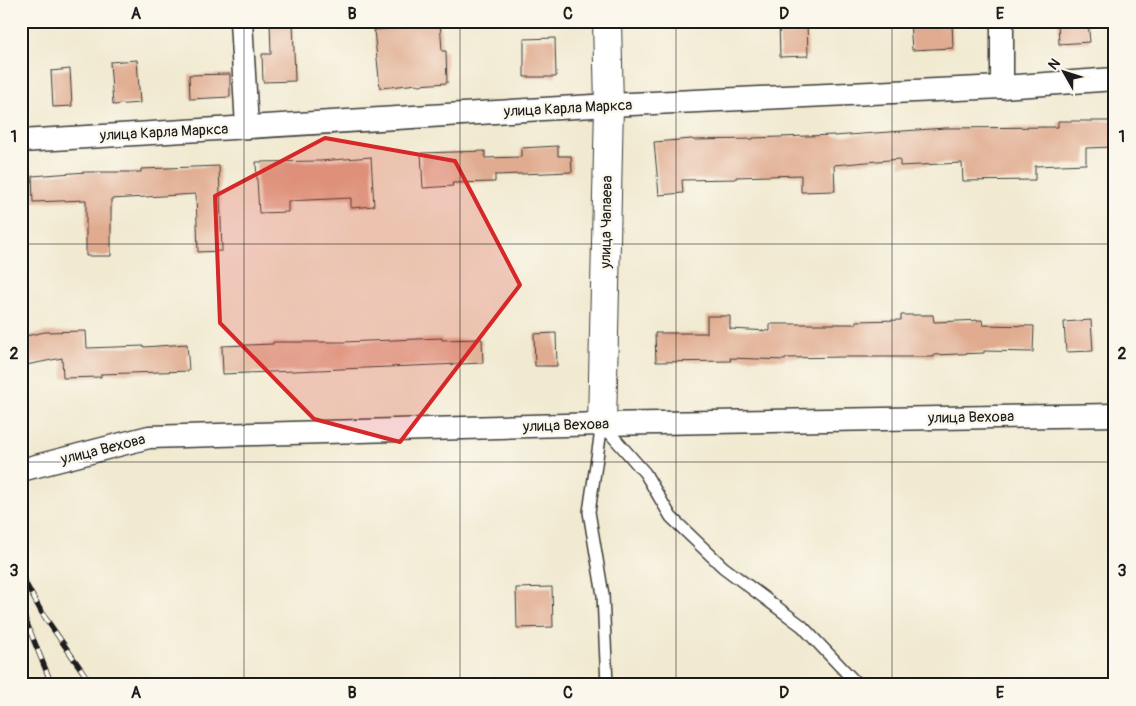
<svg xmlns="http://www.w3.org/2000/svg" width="1136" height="706" viewBox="0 0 1136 706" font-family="Pangolin,sans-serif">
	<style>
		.building { fill: #e0ab8f }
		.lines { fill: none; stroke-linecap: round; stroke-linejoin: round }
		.service-casing { stroke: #3c3b37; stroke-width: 14 }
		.minor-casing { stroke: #3c3b37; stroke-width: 25 }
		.tertiary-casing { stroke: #3c3b37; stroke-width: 30 }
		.service { stroke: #fff; stroke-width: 11 }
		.minor { stroke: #fff; stroke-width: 22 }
		.tertiary { stroke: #fff; stroke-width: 28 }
		.rail-casing { stroke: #1c1c1c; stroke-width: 5.5 }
		.rail { stroke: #fbf7ec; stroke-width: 4; stroke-dasharray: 11; stroke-linecap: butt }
		.marked { fill: #d62828; fill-opacity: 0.2; stroke: #d62828; stroke-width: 4; stroke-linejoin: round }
		.grid { fill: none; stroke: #1c1c1c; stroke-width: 1; stroke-opacity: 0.55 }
		.labels { text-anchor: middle; stroke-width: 5; stroke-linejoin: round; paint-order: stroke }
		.street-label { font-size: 15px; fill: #1c1c1c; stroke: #fbf7ec }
		.neatline { fill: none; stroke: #1c1c1c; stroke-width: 2 }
		.grid-label { font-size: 16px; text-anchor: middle; font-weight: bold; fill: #1c1c1c }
	</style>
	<rect width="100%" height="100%" fill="#fbf7ec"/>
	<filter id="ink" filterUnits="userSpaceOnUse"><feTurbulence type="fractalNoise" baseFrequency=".02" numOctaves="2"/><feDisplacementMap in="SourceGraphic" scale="10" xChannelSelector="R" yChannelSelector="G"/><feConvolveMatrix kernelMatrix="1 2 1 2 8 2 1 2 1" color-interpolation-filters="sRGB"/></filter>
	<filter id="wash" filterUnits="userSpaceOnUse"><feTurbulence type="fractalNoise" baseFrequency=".0096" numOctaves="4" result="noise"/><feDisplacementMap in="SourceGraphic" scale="20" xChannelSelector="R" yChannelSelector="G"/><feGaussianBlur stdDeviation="1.12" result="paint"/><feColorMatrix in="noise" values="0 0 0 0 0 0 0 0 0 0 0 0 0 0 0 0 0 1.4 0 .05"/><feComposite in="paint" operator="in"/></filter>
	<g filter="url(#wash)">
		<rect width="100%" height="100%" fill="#f1ead1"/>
		<g id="blocks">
			<g class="building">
				<path d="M 270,21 L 293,21 L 295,81 L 263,82 L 262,54 L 271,54 Z"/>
				<path d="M 414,21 L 440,21 L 442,51 L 446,51 L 447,83 L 418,85 L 418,84 L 380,88 L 374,30 L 415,26 Z"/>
				<path d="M 779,21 L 807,21 L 808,56 L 780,57 Z"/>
				<path d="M 910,21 L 952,21 L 953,48 L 912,50 Z"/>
				<path d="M 1058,21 L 1088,21 L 1090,42 L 1059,44 Z"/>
				<path d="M 555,38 L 556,77 L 524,77 L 524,39 Z"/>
				<path d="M 137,60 L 140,103 L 113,105 L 110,62 Z"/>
				<path d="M 70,69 L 72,106 L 53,107 L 51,71 Z"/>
				<path d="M 230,74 L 230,97 L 190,99 L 189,75 Z"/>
				<path d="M 1058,121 L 1115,121 L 1115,147 L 1086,148 L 1086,164 L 1035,166 L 1035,180 L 963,181 L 962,163 L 900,166 L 900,159 L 834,165 L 835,191 L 801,192 L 801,175 L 736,177 L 736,179 L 682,180 L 683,193 L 659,195 L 654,142 L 692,139 L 693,140 L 753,139 L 753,138 L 834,135 L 834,136 L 945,128 L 1058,127 Z"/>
				<path d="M 558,146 L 558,156 L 571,156 L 572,172 L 495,175 L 495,182 L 452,183 L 453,186 L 423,188 L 421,153 L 485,151 L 485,158 L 521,157 L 521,148 Z"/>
				<path d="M 371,157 L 374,206 L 351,208 L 351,198 L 288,201 L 288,212 L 259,213 L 256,162 L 320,161 Z"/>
				<path d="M 219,166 L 222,251 L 198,252 L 196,194 L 111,199 L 111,256 L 86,256 L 86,200 L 33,202 L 32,176 L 86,172 L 141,172 L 141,169 Z"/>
				<path d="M 901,315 L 933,315 L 934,322 L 982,320 L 983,325 L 1034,326 L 1033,352 L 984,351 L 984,353 L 934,355 L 934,357 L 844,357 L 786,358 L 785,360 L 730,358 L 731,361 L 656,362 L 655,333 L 707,333 L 707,316 L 730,316 L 730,329 L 770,331 L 770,324 L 856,324 L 856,321 L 901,320 Z"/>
				<path d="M 1091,320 L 1093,351 L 1066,352 L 1064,322 Z"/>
				<path d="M 86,331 L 87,348 L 144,346 L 144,347 L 187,344 L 189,371 L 101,374 L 101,377 L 63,378 L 62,358 L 21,366 L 21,337 L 45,332 Z"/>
				<path d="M 556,333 L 557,366 L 535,366 L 534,334 Z"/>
				<path d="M 442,338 L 442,340 L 482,339 L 483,363 L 223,374 L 222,346 L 273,344 L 273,342 L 344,342 Z"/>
				<path d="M 552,587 L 553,627 L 517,628 L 516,588 Z"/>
			</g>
		</g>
	</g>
	<g filter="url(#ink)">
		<use href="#blocks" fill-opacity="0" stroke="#3c3b37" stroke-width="1"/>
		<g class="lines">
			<defs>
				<path id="service" d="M 607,685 L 603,595 L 589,512 L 602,424 L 645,473 L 671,517 L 723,567 L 802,626 L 858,685"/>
				<g id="minor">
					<path d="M 241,21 L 247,127"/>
					<path d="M 1002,21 L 1002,87"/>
					<path d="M 21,141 L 609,105 L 1002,87 L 1115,79"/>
					<path d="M 21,470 L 149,437 L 602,424 L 1115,415"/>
				</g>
				<path id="tertiary" d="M 602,424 L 609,105 L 607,21"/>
			</defs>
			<use href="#service" class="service-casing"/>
			<use href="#minor" class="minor-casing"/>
			<use href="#tertiary" class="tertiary-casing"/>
			<use href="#service" class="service"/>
			<use href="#minor" class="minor"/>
			<use href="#tertiary" class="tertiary"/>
			<defs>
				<g id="rail">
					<path d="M 21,575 L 42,613 L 92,685"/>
					<path d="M 21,609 L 52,685"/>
				</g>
			</defs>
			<use href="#rail" class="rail-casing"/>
			<use href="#rail" class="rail"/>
		</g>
	</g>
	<path class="marked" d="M 325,138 L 455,161 L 520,285 L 400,442 L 314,419 L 220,323 L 215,196 Z"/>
	<path class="grid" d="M 244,21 L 244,685M 460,21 L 460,685M 676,21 L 676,685M 892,21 L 892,685M 21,244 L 1115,244M 21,462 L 1115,462"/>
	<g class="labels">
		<g class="street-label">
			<text transform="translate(568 108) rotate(-3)" y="5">улица Карла Маркса</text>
			<text transform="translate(164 132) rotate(-3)" y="5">улица Карла Маркса</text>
			<text transform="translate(606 222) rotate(-89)" y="5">улица Чапаева</text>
			<text transform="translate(971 417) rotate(-1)" y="5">улица Вехова</text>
			<text transform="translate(566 425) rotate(-2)" y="5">улица Вехова</text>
			<text transform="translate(103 449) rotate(-14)" y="5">улица Вехова</text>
		</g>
	</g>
	<rect width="1136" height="706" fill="none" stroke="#fbf7ec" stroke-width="55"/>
	<g transform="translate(1064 72) rotate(309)" stroke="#fbf7ec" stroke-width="4" paint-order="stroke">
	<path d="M0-4L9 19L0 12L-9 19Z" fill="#1c1c1c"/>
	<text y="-8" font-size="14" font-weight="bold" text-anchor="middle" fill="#1c1c1c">N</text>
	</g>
	<rect x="28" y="28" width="1080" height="650" class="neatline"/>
	<g class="grid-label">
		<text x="136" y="19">A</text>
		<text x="352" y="19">B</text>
		<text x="568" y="19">C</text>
		<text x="784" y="19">D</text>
		<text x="1000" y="19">E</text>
		<text x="14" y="142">1</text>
		<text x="1122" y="142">1</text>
		<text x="14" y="359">2</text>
		<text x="1122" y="359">2</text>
		<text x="14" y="576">3</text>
		<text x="1122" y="576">3</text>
		<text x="136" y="698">A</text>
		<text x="352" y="698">B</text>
		<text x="568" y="698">C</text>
		<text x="784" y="698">D</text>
		<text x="1000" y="698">E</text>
	</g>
</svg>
